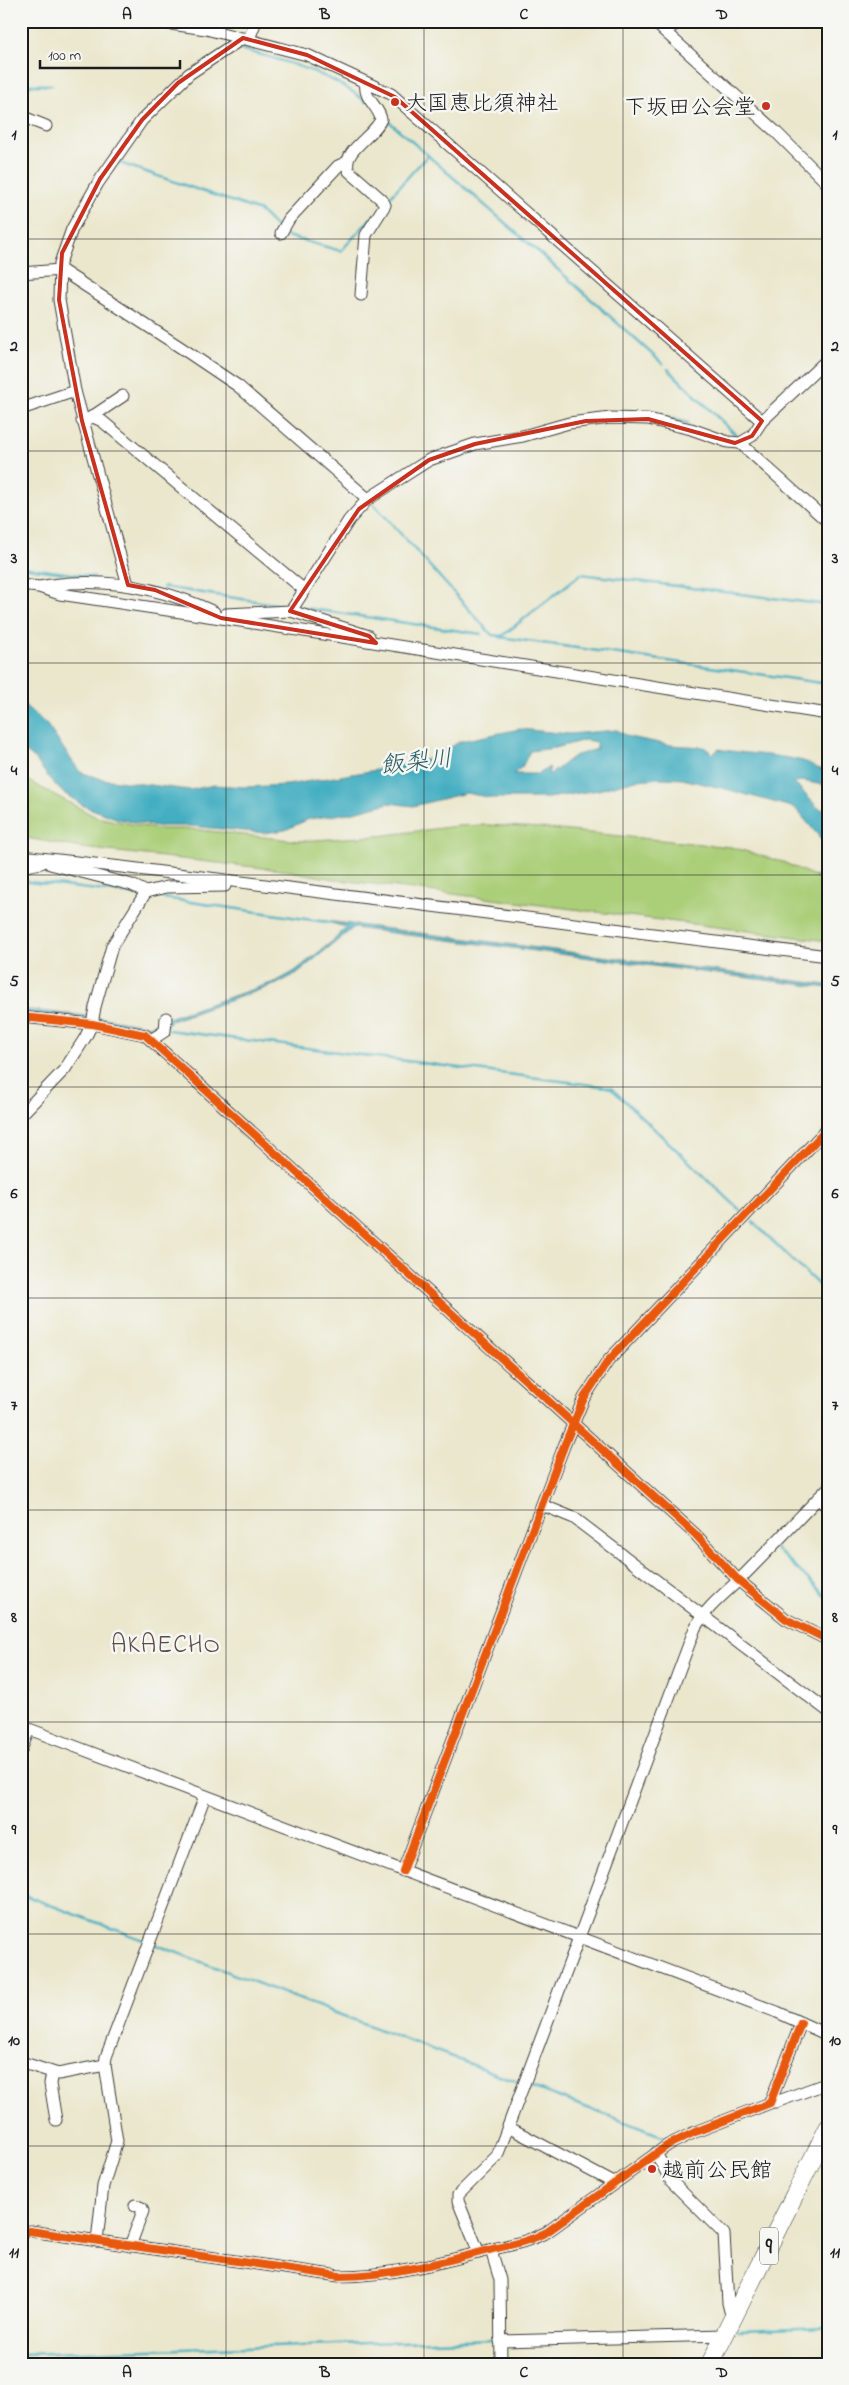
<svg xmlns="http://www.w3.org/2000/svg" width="849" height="2385" viewBox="0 0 849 2385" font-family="'Indie Flower','Klee One',sans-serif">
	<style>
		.green { fill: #abcf79; stroke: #64764a }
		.water { fill: #42aec1; stroke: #2f656e; fill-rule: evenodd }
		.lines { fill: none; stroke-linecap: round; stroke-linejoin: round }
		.stream { stroke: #42aec1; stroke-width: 2.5 }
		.minor-casing { stroke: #3b3a37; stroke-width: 13 }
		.highway-casing { stroke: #3b3a37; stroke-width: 19 }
		.minor { stroke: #fff; stroke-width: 11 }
		.highway { stroke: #fff; stroke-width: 18 }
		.cycleway-casing { stroke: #f6f6f2; stroke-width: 11 }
		.cycleway { stroke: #e8590c; stroke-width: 8 }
		.marked { fill: none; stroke: #c8321e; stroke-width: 4; stroke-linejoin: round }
		.grid { fill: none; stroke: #1c1c1c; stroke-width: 1; stroke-opacity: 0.55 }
		.poi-dot { fill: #c8321e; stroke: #f6f6f2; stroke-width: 2 }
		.labels { text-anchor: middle; stroke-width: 5; stroke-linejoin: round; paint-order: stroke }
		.shield { fill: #f6f6f2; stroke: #5d5d5c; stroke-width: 1 }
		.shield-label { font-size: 21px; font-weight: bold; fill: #1c1c1c }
		.poi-label { font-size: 22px; fill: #1c1c1c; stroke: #f6f6f2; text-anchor: start }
		.water-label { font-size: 24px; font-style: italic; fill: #2d5e66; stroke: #f6f6f2 }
		.quarter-label { font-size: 25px; letter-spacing: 1px; fill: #5e4a48; stroke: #f6f6f2 }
		.neatline { fill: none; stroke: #1c1c1c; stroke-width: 2 }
		.grid-label { font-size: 16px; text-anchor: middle; font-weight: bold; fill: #1c1c1c }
	</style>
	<rect width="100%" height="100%" fill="#f6f6f2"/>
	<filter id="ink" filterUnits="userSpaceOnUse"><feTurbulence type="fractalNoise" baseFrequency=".02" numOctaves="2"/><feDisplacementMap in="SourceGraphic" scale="10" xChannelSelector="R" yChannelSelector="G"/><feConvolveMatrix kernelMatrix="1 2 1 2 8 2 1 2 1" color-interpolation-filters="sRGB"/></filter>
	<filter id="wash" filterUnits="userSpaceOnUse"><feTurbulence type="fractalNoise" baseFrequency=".0096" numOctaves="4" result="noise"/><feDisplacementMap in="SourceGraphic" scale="20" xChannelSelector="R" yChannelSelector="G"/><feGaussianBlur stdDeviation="1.12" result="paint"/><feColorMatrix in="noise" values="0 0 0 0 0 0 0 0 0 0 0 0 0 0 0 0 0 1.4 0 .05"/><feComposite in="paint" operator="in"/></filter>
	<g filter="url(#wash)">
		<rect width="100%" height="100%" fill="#ebe7cd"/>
		<path class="green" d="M 21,777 L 96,817 L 157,829 L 191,829 L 299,841 L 378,836 L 457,826 L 487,825 L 540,828 L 731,847 L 783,862 L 821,879 L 828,896 L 828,941 L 333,879 L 290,871 L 82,848 L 21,837 Z"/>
		<g class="water">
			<path d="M 21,702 L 47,725 L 80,772 L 102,779 L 190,790 L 214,785 L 247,787 L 287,785 L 394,767 L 426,760 L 461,741 L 520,729 L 569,734 L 617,730 L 629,737 L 670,745 L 704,747 L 713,754 L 718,749 C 746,754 775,754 803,761 C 813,764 815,769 828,771 L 828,775 L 824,776 L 828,777 L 828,786 L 803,781 L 794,782 L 818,808 L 828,811 L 828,847 L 795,808 L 726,789 L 682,779 L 663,778 L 636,780 L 598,790 L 548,798 L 492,798 L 466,793 L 413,806 L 389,803 L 350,813 L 309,819 L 285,830 L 264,833 L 191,826 L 156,826 L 118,819 L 84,806 L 62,792 L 49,778 L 35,759 L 21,748 ZM 585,740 L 596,742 L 597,749 L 574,756 L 552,773 L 548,774 L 550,768 L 549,767 L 539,774 L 513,774 L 522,767 L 530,751 L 555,748 Z"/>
			<path d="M 319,920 L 828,985 L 828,988 L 353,928 L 296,974 L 277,984 L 171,1021 L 162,1030 L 149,1031 L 21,1014 L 21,1009 L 97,1017 L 150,1026 L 171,1017 L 277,981 L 295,971 L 334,940 L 346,927 Z"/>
		</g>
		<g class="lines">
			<g class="stream">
				<path d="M 235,48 C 276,58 333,73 366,102"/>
				<path d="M 21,85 L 52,85"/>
				<path d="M 385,118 L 535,249 L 663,364"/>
				<path d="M 117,162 L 260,211 L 278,229"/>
				<path d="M 387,200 L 428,155"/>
				<path d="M 283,235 L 341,251 L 371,218"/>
				<path d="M 668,369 L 739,438"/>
				<path d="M 655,415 L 688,423"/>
				<path d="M 372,502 L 492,635 L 502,636 L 581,574 L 828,605"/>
				<path d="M 21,567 L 94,577"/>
				<path d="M 163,587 L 288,606"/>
				<path d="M 298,607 L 481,634"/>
				<path d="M 500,637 L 828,684"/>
				<path d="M 21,881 L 140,895"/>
				<path d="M 150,896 L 332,923"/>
				<path d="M 168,1030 L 607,1087 L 611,1088 L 740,1210"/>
				<path d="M 753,1222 L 828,1294"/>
				<path d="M 775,1548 L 828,1598"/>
				<path d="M 21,1894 L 146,1941"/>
				<path d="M 154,1944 L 518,2082"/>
				<path d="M 529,2086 L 670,2139"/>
				<path d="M 738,2331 L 828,2328"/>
				<path d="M 21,2354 L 496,2339"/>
			</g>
		</g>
	</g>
	<g filter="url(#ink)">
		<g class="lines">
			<defs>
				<g id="minor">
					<path d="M 150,21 L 206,29 L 307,55 L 391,94 L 762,421"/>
					<path d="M 653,21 L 775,131 L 828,184"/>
					<path d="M 665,31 L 681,21"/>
					<path d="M 249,39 L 256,21"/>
					<path d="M 21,116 L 46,126"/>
					<path d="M 281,233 L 289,219 L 338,166 L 347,162"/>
					<path d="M 21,273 L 61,270 L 183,349 L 238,386 L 368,499"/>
					<path d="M 361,295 L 366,235 L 385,205 L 382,200 L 349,171 C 340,151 375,136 381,119 C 378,105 363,99 366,83"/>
					<path d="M 21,409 L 75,391"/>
					<path d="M 90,418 L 123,396"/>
					<path d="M 82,421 L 93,417 L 102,421 L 303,589"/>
					<path d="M 740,443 L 828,522"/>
					<path d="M 21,585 L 39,587 L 60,594 L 221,618 L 828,714"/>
					<path d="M 128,585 L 75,391 L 59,300 L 60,263 L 72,229 L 98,183 L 142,120 L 189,74 L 243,38"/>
					<path d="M 40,587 C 50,584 61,584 71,583 C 122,580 169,591 214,612"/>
					<path d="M 291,611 L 349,520 L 368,499 L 429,460 L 475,444 L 523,436 L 569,423 L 611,418 L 648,419 L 691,429 L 728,442 L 740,443 L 752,436 L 762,421 L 828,359"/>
					<path d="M 226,614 L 291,611 L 369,636"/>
					<path d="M 21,856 L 122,867 L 828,956"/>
					<path d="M 50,864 L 132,885 L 146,892"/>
					<path d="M 21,867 L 41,863 L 44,860"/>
					<path d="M 21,1017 L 92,1024 L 145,1035 L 695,1534 L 738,1580 L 786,1619 L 828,1640"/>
					<path d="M 151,1040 L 165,1031 L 166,1018"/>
					<path d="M 21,1115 L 65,1069 L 85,1038 L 92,1024 L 95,1007 L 112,946 L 146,892 L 167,887 L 225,886"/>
					<path d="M 818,1498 L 828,1508"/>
					<path d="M 542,1505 L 574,1518 L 828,1711"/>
					<path d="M 21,1726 L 777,2012 L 828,2035"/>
					<path d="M 21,1750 L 29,1729"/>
					<path d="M 403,1871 L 564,1446 L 584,1398 L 608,1361 L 828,1128"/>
					<path d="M 21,2062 L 58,2074 L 105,2065"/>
					<path d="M 52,2073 L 50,2084 L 56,2120"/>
					<path d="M 771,2102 L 776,2102 L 828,2083"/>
					<path d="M 508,2127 L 614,2183"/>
					<path d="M 656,2153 L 671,2181 L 724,2234 L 728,2303 L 730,2311 L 735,2314"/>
					<path d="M 21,2233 L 30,2231 L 339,2276 C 390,2276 440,2263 489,2250 C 510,2245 528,2242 547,2232 L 668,2145 L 695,2132 L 770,2103 L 801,2023"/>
					<path d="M 97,2241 L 103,2186 L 117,2141 L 105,2065 L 106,2057 L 205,1796"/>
					<path d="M 130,2246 L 143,2211 L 142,2208 L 135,2205"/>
					<path d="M 491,2250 L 500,2280 L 501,2364"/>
					<path d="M 479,2253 L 458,2201 L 458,2195 L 497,2156 L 695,1628 C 706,1608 723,1595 739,1580 C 769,1550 798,1519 828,1488"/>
					<path d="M 500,2341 L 724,2335"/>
				</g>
				<path id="highway" d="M 710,2364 L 828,2128"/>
			</defs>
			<use href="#minor" class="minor-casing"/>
			<use href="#highway" class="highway-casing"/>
			<use href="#minor" class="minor"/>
			<use href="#highway" class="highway"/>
			<defs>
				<g id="cycleway">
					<path d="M 21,1017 L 92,1024 L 145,1035 L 695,1534 L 738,1580 L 786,1619 L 828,1640"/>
					<path d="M 403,1871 L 564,1446 L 584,1398 L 608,1361 L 828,1128"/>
					<path d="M 21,2233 L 30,2231 L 339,2276 C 390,2276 440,2263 489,2250 C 510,2245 528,2242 547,2232 L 668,2145 L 695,2132 L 770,2103 L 801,2023"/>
				</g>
			</defs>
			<use href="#cycleway" class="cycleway-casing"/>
			<use href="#cycleway" class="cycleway"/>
		</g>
	</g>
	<path class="marked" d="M 243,38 L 307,55 L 395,97 L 762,421 L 752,436 L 735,443 L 648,419 L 586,421 L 475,444 L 429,460 L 359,509 L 290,611 L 369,636 L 376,643 L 221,618 L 155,590 L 128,585 L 82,421 L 59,300 L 62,253 L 100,179 L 142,120 L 178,83 Z"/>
	<path class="grid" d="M 226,21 L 226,2364M 424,21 L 424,2364M 623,21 L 623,2364M 21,239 L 828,239M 21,451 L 828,451M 21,663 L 828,663M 21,875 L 828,875M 21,1087 L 828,1087M 21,1298 L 828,1298M 21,1510 L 828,1510M 21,1722 L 828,1722M 21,1934 L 828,1934M 21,2146 L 828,2146"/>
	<g class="poi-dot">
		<circle cx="395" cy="102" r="5"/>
		<circle cx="766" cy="106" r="5"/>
		<circle cx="652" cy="2169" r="5"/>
	</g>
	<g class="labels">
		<rect class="shield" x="760" y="2227.5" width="18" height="37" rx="4"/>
		<g class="shield-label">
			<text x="769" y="2253">9</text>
		</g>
		<g class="poi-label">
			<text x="405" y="110">大国恵比須神社</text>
			<text x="756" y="114" text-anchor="end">下坂田公会堂</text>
			<text x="662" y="2177">越前公民館</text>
		</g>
		<g class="water-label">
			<text transform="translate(416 761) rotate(-6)" y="8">飯梨川</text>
		</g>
		<g class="quarter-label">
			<text x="166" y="1652">AKAECHO</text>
		</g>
	</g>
	<rect width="849" height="2385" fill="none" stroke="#f6f6f2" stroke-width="55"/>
	<path d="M40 60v8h140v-8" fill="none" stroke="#1c1c1c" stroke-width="2.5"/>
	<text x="48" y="60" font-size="15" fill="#1c1c1c" stroke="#f6f6f2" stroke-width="4" paint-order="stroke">100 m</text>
	<rect x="28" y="28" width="794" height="2330" class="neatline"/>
	<g class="grid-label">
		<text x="127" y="19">A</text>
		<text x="325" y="19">B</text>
		<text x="524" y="19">C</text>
		<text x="722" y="19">D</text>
		<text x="14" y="139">1</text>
		<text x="835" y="139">1</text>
		<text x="14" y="351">2</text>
		<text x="835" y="351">2</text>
		<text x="14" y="563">3</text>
		<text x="835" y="563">3</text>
		<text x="14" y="775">4</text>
		<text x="835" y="775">4</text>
		<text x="14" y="986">5</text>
		<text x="835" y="986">5</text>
		<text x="14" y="1198">6</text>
		<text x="835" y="1198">6</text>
		<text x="14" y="1410">7</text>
		<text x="835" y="1410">7</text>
		<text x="14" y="1622">8</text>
		<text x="835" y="1622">8</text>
		<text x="14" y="1834">9</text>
		<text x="835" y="1834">9</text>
		<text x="14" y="2045">10</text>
		<text x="835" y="2045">10</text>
		<text x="14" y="2257">11</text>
		<text x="835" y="2257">11</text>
		<text x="127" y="2377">A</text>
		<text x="325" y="2377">B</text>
		<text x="524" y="2377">C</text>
		<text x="722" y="2377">D</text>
	</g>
</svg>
